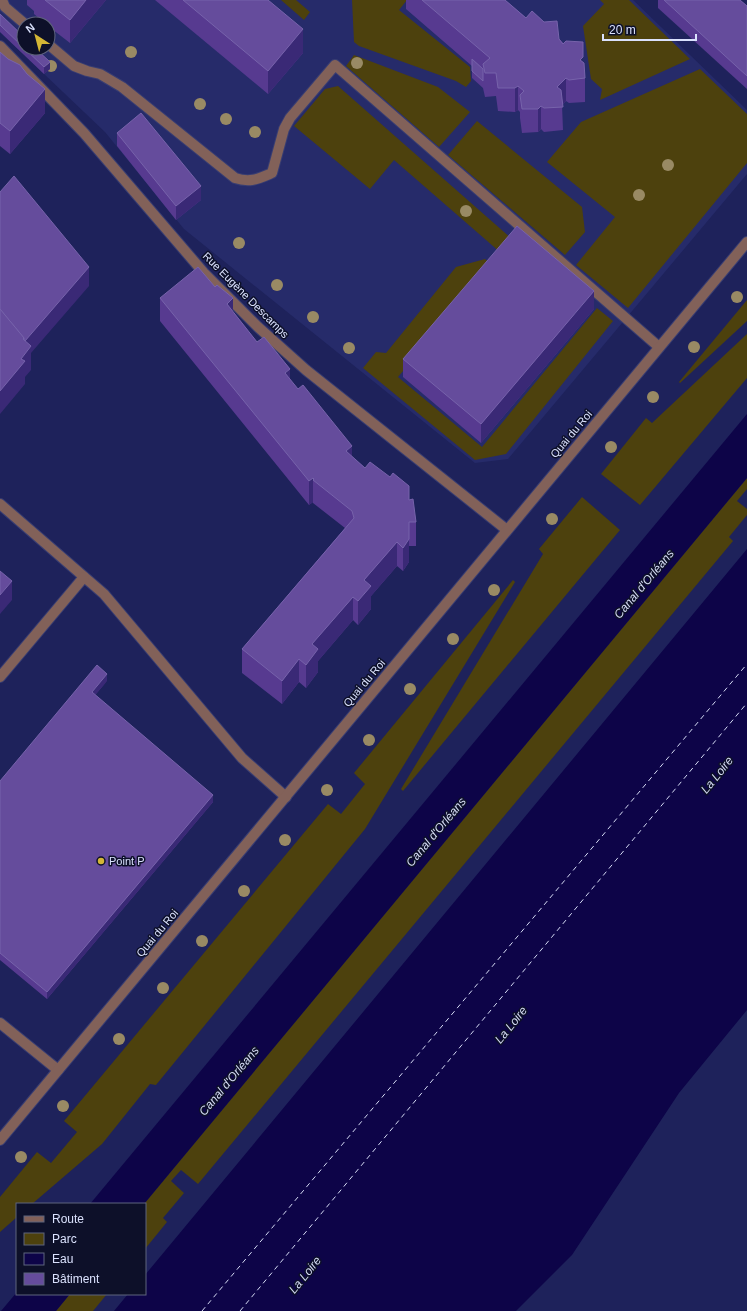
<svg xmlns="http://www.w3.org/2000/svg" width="747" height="1311" viewBox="0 0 747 1311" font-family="Arial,sans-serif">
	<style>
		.built { fill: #262b6a; fill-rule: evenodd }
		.green { fill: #4d410d }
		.water { fill: #0d0448 }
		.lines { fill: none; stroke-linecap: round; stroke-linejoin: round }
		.ferry { stroke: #d5dbf4; stroke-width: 1; stroke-dasharray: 5 4; stroke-linecap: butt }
		.minor-casing { stroke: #383d72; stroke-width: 12 }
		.minor { stroke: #826159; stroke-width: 10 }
		.tree { fill: #998a64 }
		.wall { fill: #573a90 }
		.shaded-wall { fill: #3a2976 }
		.building { fill: #654c9c; stroke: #7763ab }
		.poi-dot { fill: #d4b635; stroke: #0d1029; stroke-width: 1.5 }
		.labels { text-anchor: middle; stroke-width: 3; stroke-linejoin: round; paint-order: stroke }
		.street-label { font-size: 11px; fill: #dae1fd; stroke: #0d1029 }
		.poi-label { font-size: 11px; fill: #dae1fd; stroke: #0d1029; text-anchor: start }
		.water-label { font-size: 12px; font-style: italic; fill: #d5dbf4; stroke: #0d1029 }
	</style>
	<rect width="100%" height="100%" fill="#1e225b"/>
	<path class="built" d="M 0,0 L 633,0 L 747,110 L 747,174 L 508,459 L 475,463 L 184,229 L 105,132 L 0,32 ZM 24,24 L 48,24 L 48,48 L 24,48 Z"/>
	<g class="green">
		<path d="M 281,0 L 296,0 L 310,12 L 304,20 Z"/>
		<path d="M 352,0 L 407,0 L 399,10 L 470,67 L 471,81 L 466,87 L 456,81 L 359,46 L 354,42 Z"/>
		<path d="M 600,0 L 629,0 L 690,59 L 600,100 L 602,89 L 591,79 L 583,26 L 604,4 Z"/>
		<path d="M 354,55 L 438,87 L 470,112 L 439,147 L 346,66 Z"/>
		<path d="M 700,69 L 747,114 L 747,163 L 628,308 L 576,265 L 615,217 L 547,162 L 581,122 Z"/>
		<path d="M 338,86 L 513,240 L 501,253 L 394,160 L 370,189 L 294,126 L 325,89 Z"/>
		<path d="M 477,121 L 582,207 L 585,232 L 565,255 L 448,155 Z"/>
		<path d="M 485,259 L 492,265 L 398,377 L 482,447 L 597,308 L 613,321 L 506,454 L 475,460 L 363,368 L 376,352 L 386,353 L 456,267 Z"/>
		<path d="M 747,300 L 747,321 L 680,383 L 679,382 Z"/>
		<path d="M 747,334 L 747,378 L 640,505 L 601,474 L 646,418 L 652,423 Z"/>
		<path d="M 747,478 L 747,489 L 737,501 L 747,509 L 747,515 L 729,537 L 733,541 L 198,1184 L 181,1170 L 171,1181 L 184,1193 L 163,1218 L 167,1222 L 145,1249 L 144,1204 Z"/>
		<path d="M 582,497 L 620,530 L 403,791 L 401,789 L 543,554 L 539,549 Z"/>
		<path d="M 513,580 L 515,582 L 365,829 L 156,1085 L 150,1084 L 102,1144 L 32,1204 L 17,1204 L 17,1217 L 0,1232 L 0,1197 L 37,1152 L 51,1163 L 77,1132 L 64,1121 L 328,804 L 341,814 L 365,784 L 354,773 Z"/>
		<path d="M 70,1294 L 107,1294 L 93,1311 L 56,1311 Z"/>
	</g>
	<g class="water">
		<path d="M 747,414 L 747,478 L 144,1204 L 90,1204 Z"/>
		<path d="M 747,549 L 747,1010 L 679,1093 L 572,1255 L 516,1311 L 114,1311 L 128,1294 L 145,1294 L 145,1275 Z"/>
		<path d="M 17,1292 L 17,1294 L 70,1294 L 56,1311 L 1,1311 Z"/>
	</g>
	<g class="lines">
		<g class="ferry">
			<path d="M 202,1311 L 747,664"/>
			<path d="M 240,1311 L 747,703"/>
		</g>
		<defs>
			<g id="minor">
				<path d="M 2,0 L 5,7 L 25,24"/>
				<path d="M 48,44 L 74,66 L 87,71 L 100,74 L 122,87 L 235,178 C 250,183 258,179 272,173 L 284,129 L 290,118 L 335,65 L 659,347"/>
				<path d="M 0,46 L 84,133 L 204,273 L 258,327 L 306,370 L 507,530"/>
				<path d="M 0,504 L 104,594 L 242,758 L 286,797"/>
				<path d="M 0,677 L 84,577"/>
				<path d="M 0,1023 L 58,1070"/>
				<path d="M 0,1140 L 747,242"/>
			</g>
		</defs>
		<use href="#minor" class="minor-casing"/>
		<use href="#minor" class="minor"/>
	</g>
	<g class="tree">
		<circle cx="131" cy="52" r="6"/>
		<circle cx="357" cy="63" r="6"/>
		<circle cx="51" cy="66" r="6"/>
		<circle cx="200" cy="104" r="6"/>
		<circle cx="226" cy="119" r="6"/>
		<circle cx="255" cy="132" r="6"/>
		<circle cx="668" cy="165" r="6"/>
		<circle cx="639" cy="195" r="6"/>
		<circle cx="466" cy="211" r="6"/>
		<circle cx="239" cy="243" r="6"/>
		<circle cx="277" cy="285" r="6"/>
		<circle cx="737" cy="297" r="6"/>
		<circle cx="313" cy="317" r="6"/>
		<circle cx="694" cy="347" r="6"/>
		<circle cx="349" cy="348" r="6"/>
		<circle cx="653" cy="397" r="6"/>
		<circle cx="611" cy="447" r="6"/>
		<circle cx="552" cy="519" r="6"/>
		<circle cx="494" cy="590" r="6"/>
		<circle cx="453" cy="639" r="6"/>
		<circle cx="410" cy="689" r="6"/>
		<circle cx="369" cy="740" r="6"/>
		<circle cx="327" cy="790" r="6"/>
		<circle cx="285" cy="840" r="6"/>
		<circle cx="244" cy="891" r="6"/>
		<circle cx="202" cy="941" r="6"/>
		<circle cx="163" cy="988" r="6"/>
		<circle cx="119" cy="1039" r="6"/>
		<circle cx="63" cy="1106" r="6"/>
		<circle cx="21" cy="1157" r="6"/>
	</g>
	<g class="wall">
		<path d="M 27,0 L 106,0 L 70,43 L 48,26 L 48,24 L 46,24 L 34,14 L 34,11 L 27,5 Z"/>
		<path d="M 155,0 L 268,0 L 303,53 L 268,94 Z"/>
		<path d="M 406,0 L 505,0 L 526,18 L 559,39 L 583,62 L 585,78 L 585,102 L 569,103 L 566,101 L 562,105 L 563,130 L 544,132 L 541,129 L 538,132 L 522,133 L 520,118 L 520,112 L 518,110 L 515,112 L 498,111 L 496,96 L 485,97 L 483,88 L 472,78 L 472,66 L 406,9 Z"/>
		<path d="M 658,0 L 740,0 L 747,6 L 747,89 L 658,8 Z"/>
		<path d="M 0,14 L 50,69 L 44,74 L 0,32 Z"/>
		<path d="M 0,52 L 45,113 L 10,154 L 0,146 Z"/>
		<path d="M 117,133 L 201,200 L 176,220 L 117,146 Z"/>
		<path d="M 160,298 L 233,312 L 257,342 L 290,380 L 352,457 L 365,468 L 409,500 L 416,522 L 416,546 L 409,546 L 409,562 L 403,571 L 397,566 L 371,596 L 371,609 L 358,625 L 353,620 L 318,661 L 318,672 L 306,688 L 299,682 L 282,704 L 242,673 L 242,649 L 345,528 L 313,503 L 313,502 L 309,505 L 160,321 Z"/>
		<path d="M 594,309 L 481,443 L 403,377 L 403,359 Z"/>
		<path d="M 107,681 L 95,695 L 213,802 L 47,999 L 0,960 L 0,781 Z"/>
	</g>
	<g class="shaded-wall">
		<path d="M 86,0 L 106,0 L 70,43 L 70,20 Z"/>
		<path d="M 303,29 L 303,53 L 268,94 L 268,71 Z"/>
		<path d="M 50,62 L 50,69 L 44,74 L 44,67 Z"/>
		<path d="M 566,78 L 566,101 L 560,107 L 557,87 Z"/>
		<path d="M 518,86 L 518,110 L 515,112 L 515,88 Z"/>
		<path d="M 45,89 L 45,113 L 10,154 L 10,131 Z"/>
		<path d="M 541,106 L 541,129 L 538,132 L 538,109 Z"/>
		<path d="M 201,186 L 201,200 L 176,220 L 176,206 Z"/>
		<path d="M 89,267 L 89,286 L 31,353 L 31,370 L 25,377 L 25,384 L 0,414 L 0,391 L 21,359 L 23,339 Z"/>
		<path d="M 594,291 L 594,309 L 481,443 L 481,424 Z"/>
		<path d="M 233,298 L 233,322 L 227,304 Z"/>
		<path d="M 290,369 L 290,392 L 285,373 Z"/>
		<path d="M 352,446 L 352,469 L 346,451 Z"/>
		<path d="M 313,478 L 313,502 L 309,505 L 309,481 Z"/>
		<path d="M 409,539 L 409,562 L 403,571 L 403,548 Z"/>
		<path d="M 397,542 L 397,566 L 371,596 L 371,609 L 358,625 L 358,601 L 364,580 Z"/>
		<path d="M 12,581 L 12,600 L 0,614 L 0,595 Z"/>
		<path d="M 353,597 L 353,620 L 318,661 L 318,672 L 306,688 L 306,665 L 312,644 Z"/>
		<path d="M 299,659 L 299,682 L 282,704 L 282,681 Z"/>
		<path d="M 107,674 L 107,681 L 92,699 L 92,692 Z"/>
		<path d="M 213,795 L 213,802 L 47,999 L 47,992 Z"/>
	</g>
	<g class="building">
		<path d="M 45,0 L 86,0 L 70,20 Z"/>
		<path d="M 183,0 L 268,0 L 303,29 L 268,71 Z"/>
		<path d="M 422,0 L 505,0 L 526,18 L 532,11 L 544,22 L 557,21 L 559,39 L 563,44 L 566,41 L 583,42 L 583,57 L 580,60 L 584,63 L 585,78 L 569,80 L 566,78 L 557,87 L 561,90 L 563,107 L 544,108 L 541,106 L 538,109 L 522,109 L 520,95 L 524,91 L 518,86 L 515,88 L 498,88 L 496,73 L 485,73 L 483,64 L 490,58 Z"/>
		<path d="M 664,0 L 740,0 L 747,6 L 747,76 Z"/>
		<path d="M 0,14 L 24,37 L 24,48 L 0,25 Z"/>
		<path d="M 24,48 L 35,48 L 50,62 L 44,67 Z"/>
		<path d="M 0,52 L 8,59 L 20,65 L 27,74 L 45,89 L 10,131 L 0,123 Z"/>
		<path d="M 472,59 L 483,69 L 483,81 L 472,71 Z"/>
		<path d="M 141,113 L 201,186 L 176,206 L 117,133 Z"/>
		<path d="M 14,176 L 89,267 L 25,341 L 24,341 L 24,338 L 0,309 L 0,192 Z"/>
		<path d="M 517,226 L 594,291 L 481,424 L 403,359 Z"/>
		<path d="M 198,267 L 215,287 L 217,285 L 233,298 L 227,304 L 257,342 L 264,337 L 290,369 L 285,373 L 298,389 L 303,385 L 352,446 L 346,451 L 365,468 L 370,462 L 390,477 L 393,473 L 409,486 L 409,500 L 413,499 L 416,522 L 409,522 L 409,539 L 403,548 L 397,542 L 364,580 L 371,586 L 358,601 L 353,597 L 312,644 L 318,649 L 306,665 L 299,659 L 282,681 L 242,649 L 354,518 L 352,511 L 313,480 L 314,479 L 313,478 L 309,481 L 160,298 Z"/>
		<path d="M 0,309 L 24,338 L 23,339 L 31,346 L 21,359 L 25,361 L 0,391 Z"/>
		<path d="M 0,571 L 12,581 L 0,595 Z"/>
		<path d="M 97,665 L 107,674 L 92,692 L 213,795 L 47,992 L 0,953 L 0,781 Z"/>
	</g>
	<circle class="poi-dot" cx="101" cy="861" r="4"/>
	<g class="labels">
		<g class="street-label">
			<text transform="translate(246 295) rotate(45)" y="4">Rue Eugène Descamps</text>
			<text transform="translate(571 434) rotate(-50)" y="4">Quai du Roi</text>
			<text transform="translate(364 683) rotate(-50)" y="4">Quai du Roi</text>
			<text transform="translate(157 933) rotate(-50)" y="4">Quai du Roi</text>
		</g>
		<g class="poi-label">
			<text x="109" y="865">Point P</text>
		</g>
		<g class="water-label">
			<text transform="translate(644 584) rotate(-50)" y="4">Canal d'Orléans</text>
			<text transform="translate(717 775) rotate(-51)" y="4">La Loire</text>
			<text transform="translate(436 832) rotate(-50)" y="4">Canal d'Orléans</text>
			<text transform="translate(511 1025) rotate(-51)" y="4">La Loire</text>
			<text transform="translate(229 1081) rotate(-50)" y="4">Canal d'Orléans</text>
			<text transform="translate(305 1275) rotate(-51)" y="4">La Loire</text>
		</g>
	</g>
	<rect x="16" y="1203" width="130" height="92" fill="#0d1029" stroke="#5f647e"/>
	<rect x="24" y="1216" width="20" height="6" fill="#826159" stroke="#5f647e"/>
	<text x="52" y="1223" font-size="12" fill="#dae1fd">Route</text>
	<rect x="24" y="1233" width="20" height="12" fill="#4d410d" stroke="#5f647e"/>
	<text x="52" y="1243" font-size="12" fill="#dae1fd">Parc</text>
	<rect x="24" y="1253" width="20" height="12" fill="#0d0448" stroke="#5f647e"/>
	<text x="52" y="1263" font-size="12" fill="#dae1fd">Eau</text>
	<rect x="24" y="1273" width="20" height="12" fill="#654c9c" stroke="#5f647e"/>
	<text x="52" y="1283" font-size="12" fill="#dae1fd">Bâtiment</text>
	<g transform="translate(36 36) rotate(324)"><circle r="19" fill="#0d1029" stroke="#5f647e"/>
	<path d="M0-3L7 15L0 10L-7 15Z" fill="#d4b635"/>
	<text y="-6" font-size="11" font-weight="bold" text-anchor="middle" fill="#dae1fd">N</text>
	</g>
	<path d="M603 34v6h93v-6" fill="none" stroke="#dae1fd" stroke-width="2"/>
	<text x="609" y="34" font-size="12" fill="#dae1fd" stroke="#0d1029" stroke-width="3" paint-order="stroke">20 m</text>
</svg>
